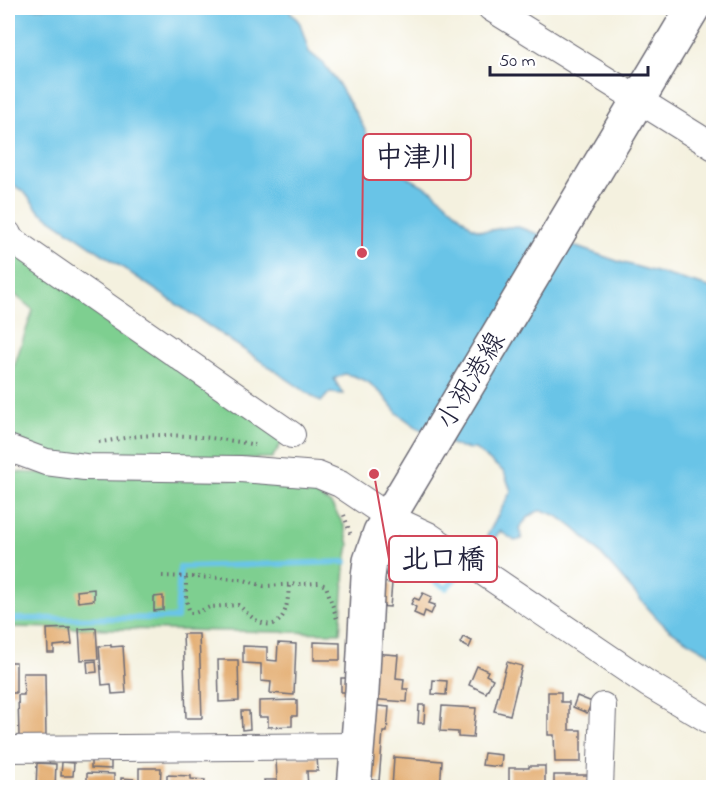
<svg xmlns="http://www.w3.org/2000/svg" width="721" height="795" viewBox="0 0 721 795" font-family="'Indie Flower','Klee One',sans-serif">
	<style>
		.green { fill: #7ecf90; stroke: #507866; stroke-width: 1.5 }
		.water { fill: #69c4e7; stroke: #467391; stroke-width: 1.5 }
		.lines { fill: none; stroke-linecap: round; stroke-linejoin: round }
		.stream { stroke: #69c4e7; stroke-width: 6 }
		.building { fill: #e3ac6e }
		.minor-casing { stroke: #6c6a74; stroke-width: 28 }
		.major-casing { stroke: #6c6a74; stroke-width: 36 }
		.path { stroke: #6c6a74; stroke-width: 4; stroke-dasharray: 1.5 4.5; stroke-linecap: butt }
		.minor { stroke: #fff; stroke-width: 26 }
		.major { stroke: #fff; stroke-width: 33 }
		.labels { text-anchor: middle; stroke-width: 4.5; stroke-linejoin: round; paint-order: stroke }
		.street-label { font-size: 27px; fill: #22223b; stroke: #fff }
		.leader { fill: none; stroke: #d1495b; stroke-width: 2 }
		.callout-dot { fill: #d1495b; stroke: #fff; stroke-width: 2 }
		.callout { fill: #fff; stroke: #d1495b; stroke-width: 2 }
		.callout-label { font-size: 28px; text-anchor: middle; font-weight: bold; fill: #22223b }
	</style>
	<rect width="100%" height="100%" fill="#fff"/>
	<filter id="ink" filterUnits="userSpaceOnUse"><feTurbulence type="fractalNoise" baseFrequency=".0167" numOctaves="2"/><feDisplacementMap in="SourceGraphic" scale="12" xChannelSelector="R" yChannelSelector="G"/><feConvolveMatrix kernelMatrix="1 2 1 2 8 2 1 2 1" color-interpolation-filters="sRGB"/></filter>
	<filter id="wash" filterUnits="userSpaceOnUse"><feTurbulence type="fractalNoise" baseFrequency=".008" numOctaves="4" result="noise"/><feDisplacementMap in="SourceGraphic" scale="24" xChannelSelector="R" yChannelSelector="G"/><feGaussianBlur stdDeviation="1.35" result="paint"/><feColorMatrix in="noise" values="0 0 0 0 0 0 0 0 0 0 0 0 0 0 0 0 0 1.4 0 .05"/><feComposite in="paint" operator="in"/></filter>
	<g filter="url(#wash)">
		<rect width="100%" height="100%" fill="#f4f1df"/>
		<g class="green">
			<path d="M 10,250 L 287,435 L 272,458 L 179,460 L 78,457 L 45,452 L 8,434 L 8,384 L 33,310 L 8,289 L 8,253 Z"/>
			<path d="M 8,472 L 296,481 L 331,504 L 344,525 L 349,545 L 345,567 L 340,633 L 8,627 Z"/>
		</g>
		<path class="water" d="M 8,8 L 287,8 L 300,23 L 309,52 L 324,64 L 338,83 L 362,124 L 379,161 L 433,191 L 472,227 C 487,236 501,225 518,227 L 620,262 L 713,288 L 713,656 C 697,646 677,637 663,624 C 635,598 580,518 544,511 C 534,509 525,521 519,528 L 522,539 L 515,541 L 500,531 L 493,540 L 487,536 L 511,491 L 504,472 L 475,449 L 461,448 L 446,442 L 418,428 L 397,413 L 383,395 L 368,382 L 354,376 L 344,374 L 334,379 L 343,394 L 329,393 L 321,402 L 39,211 L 25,193 L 8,181 Z"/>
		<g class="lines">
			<g class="stream">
				<path d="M 392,557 L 446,588 L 460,574"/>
				<path d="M 8,619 L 177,618 L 180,567 L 345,562"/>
			</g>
		</g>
		<g id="blocks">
			<g class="building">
				<path d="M 380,582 L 392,583 L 390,607 L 378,606 Z"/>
				<path d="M 94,589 L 94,600 L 78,602 L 77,591 Z"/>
				<path d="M 423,593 L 432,597 L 429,603 L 435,605 L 431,614 L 425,611 L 423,617 L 414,613 L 416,607 L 411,604 L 414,598 L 419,600 Z"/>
				<path d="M 163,596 L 163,610 L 154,611 L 154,597 Z"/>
				<path d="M 70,628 L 72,644 L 54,646 L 54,653 L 48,653 L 47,629 Z"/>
				<path d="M 96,628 L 98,659 L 81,660 L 79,629 Z"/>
				<path d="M 183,634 L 199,634 L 202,718 L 186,718 Z"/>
				<path d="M 463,637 L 472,641 L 469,648 L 460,643 Z"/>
				<path d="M 314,642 L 340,643 L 340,660 L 314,660 Z"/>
				<path d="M 278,643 L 296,644 L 294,695 L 270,693 L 271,682 L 261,681 L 261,664 L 243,663 L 243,646 L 267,647 L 267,660 L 277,661 Z"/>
				<path d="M 111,645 L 111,647 L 123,646 L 126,693 L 112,694 L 111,684 L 102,685 L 99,646 Z"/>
				<path d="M 372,653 L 398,655 L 396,678 L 404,679 L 403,689 L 408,689 L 407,702 L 368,699 Z"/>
				<path d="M 218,660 L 238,660 L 239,701 L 219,702 Z"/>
				<path d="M 96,661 L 97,672 L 88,673 L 87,662 Z"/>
				<rect x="8" y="662" width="8" height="31"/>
				<path d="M 507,662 L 522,666 L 510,715 L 494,711 Z"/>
				<path d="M 477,666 L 488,671 L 486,675 L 493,679 L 486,693 L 469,685 Z"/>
				<path d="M 23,673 L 45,673 L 46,737 L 19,737 L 18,695 L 24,695 Z"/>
				<rect x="341" y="678" width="5" height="14"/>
				<path d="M 433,680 L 447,681 L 446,695 L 432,694 Z"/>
				<path d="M 548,692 L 561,692 L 561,702 L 569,702 L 569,730 L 581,730 L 581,762 L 555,762 L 554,735 L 548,735 Z"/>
				<path d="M 577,696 L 592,702 L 587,713 L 573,707 Z"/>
				<path d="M 297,700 L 297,716 L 292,716 L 292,726 L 268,727 L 268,717 L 259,717 L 259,701 Z"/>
				<path d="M 367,705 L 389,707 L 387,732 L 383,732 L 379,781 L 362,779 Z"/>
				<path d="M 419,705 L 425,705 L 424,723 L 418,723 Z"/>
				<path d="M 442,706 L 476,708 L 473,738 L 458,737 L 458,732 L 440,731 Z"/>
				<path d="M 241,711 L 249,711 L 250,729 L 242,730 Z"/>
				<path d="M 484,753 L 502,755 L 501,767 L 482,765 Z"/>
				<path d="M 317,757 L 318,771 L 307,771 L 308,788 L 265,788 L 264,780 L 277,780 L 276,759 Z"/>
				<path d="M 394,757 L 442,761 L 440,788 L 392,788 Z"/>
				<path d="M 91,759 L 111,760 L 111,769 L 91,768 Z"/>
				<path d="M 62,762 L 74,763 L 73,776 L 61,776 Z"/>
				<path d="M 37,763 L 56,764 L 55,788 L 36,788 Z"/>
				<path d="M 529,766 L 545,766 L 545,788 L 509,788 L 509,768 L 529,768 Z"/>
				<path d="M 139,768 L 161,768 L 160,788 L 139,788 Z"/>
				<path d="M 87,773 L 114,774 L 114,788 L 87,788 Z"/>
				<path d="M 167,775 L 191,776 L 191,779 L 205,780 L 204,788 L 167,788 Z"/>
				<rect x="554" y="775" width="34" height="13"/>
				<path d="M 121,778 L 134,779 L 134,788 L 121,788 Z"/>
				<path d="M 64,782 L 76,782 L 76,788 L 63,788 Z"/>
			</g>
		</g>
	</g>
	<g filter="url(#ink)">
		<use href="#blocks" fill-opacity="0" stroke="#6c6a74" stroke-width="1.5"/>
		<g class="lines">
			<defs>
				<g id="minor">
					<path d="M 491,8 L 714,147"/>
					<path d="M 8,234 L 10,239 L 292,435"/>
					<path d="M 8,448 L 46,462 L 85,467 L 240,469 L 318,475 L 340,484 L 389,517 L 428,535 L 648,684 L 714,723"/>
					<path d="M 8,749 L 357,746"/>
					<path d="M 600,788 L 603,706"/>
				</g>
				<path id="major" d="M 354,788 L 362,691 L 368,577 L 370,561 L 380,532 L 693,8"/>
			</defs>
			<use href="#minor" class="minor-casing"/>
			<use href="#major" class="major-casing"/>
			<g class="path">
				<path d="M 99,442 C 112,441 126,437 140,436 C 172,433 224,438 255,445"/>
				<path d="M 344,515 L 351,536"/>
				<path d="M 162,576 L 223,578 L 244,580 L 264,586 L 319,583 L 326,586 L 338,622"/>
				<path d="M 186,578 L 186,599 L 190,613 L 195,613 L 210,607 L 238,605 C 244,609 249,616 256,620 C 284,636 288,605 289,585"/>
			</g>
			<use href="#minor" class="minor"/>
			<use href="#major" class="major"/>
		</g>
	</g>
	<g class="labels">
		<g class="street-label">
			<text transform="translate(470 380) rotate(-59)" y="9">小祝港線</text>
		</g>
	</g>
	<path class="leader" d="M362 253L363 157M374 474L389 559"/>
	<g class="callout-dot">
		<circle cx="362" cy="253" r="6"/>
		<circle cx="374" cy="474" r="6"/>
	</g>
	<g class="callout">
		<rect x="363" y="134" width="108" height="46" rx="6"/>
		<rect x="389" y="536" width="108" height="46" rx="6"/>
	</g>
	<g class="callout-label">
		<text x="417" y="166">中津川</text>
		<text x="443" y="568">北口橋</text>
	</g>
	<rect width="721" height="795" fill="none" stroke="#fff" stroke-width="30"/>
	<path d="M490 66v9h158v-9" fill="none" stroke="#22223b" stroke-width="3"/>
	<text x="499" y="66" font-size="18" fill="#22223b" stroke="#ffffff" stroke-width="4.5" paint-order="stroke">50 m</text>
</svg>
